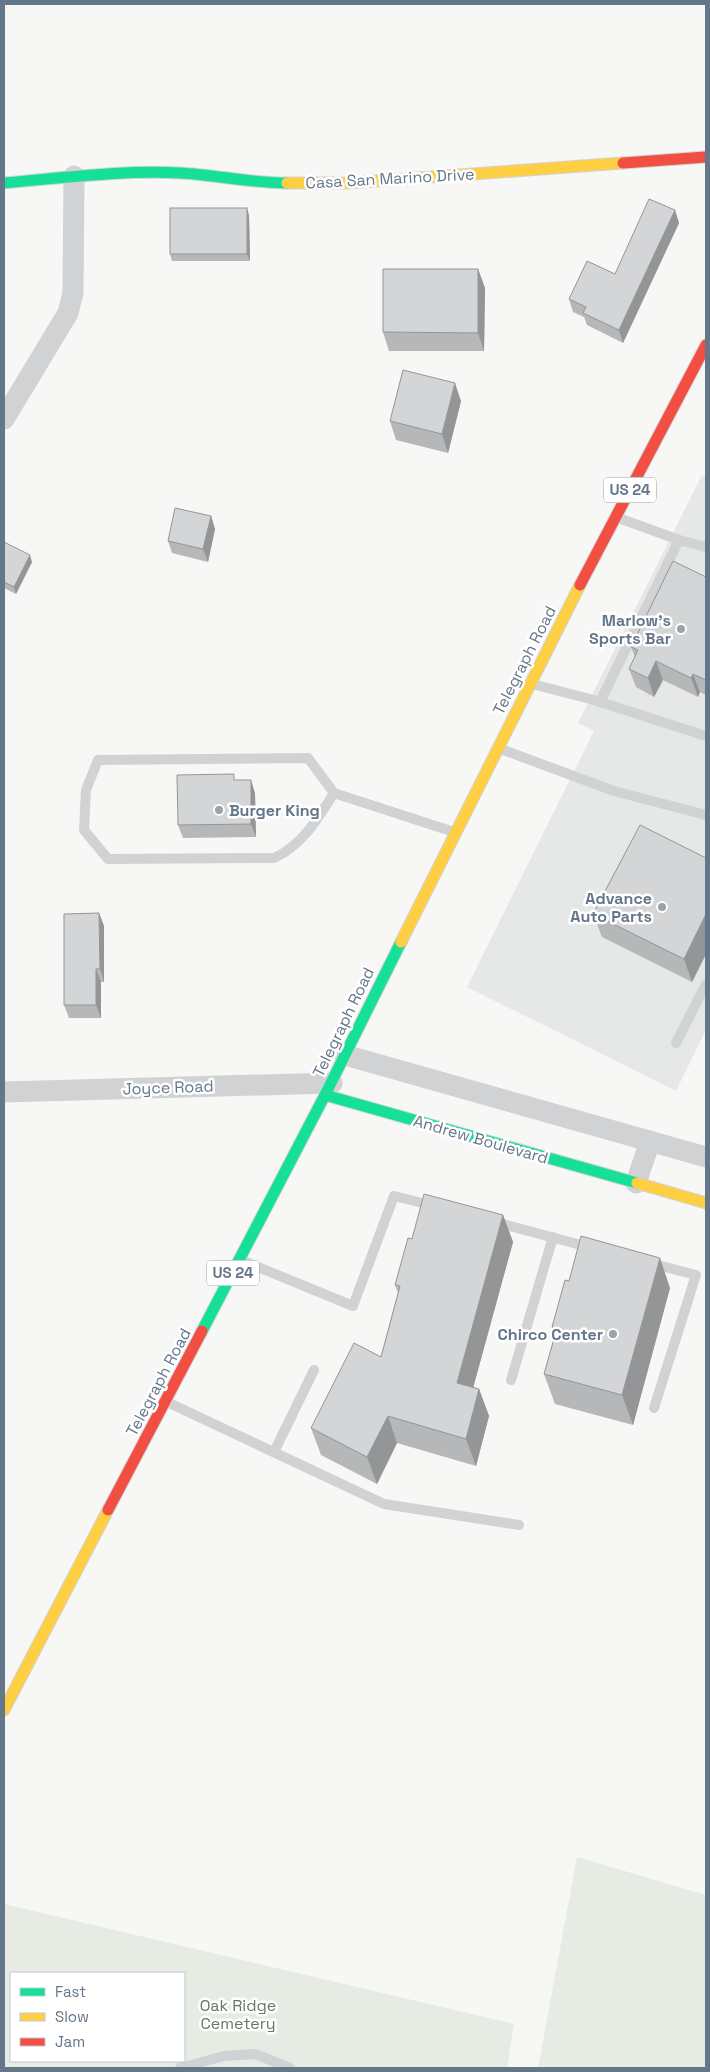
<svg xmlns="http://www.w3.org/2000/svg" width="710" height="2072" viewBox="0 0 710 2072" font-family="'Space Grotesk',sans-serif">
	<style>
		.built { fill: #e6e7e7 }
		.green { fill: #e6ebe4; fill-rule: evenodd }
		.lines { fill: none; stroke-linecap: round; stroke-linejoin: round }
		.fast-casing { stroke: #d2d4d6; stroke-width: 13 }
		.slow-casing { stroke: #d2d4d6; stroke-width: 13 }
		.jam-casing { stroke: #d2d4d6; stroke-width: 13 }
		.lane { stroke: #d1d2d3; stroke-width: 10 }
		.street { stroke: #d1d2d3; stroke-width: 21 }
		.fast { stroke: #16e098; stroke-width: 11 }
		.slow { stroke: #ffcf43; stroke-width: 11 }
		.jam { stroke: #f24e42; stroke-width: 11 }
		.wall { fill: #b6b7b8 }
		.shaded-wall { fill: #949596 }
		.building { fill: #d4d5d6; stroke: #949596 }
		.poi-dot { fill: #97a3af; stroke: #fff; stroke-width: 2 }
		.labels { text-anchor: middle; stroke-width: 5; stroke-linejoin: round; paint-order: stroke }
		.shield { fill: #fff; stroke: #929fac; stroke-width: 1 }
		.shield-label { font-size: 15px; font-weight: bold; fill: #647689 }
		.street-label { font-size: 16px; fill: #647689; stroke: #fff }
		.poi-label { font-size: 16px; font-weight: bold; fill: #647689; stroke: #fff; text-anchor: end }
		.park-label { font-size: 16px; fill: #637a60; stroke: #fff }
	</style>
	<rect width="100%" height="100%" fill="#f7f7f6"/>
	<path class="built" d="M 702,475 L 706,478 L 706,1030 L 676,1091 L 467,987 L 594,731 L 578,723 Z"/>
	<g class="green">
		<path d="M 577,1857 L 706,1895 L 706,2068 L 538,2068 Z"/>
		<path d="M 4,1904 L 514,2024 L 507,2068 L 4,2068 ZM 11,1973 L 184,1973 L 184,2061 L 11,2061 Z"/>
	</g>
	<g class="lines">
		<defs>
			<g id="fast">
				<path d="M 4,183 C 62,178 122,170 180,173 C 216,175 251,183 287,183"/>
				<path d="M 325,1095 L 637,1183"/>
				<path d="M 202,1331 L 325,1095 L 401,942"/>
			</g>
			<g id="slow">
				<path d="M 287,183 L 348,183 L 623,163"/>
				<path d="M 401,942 L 580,585"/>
				<path d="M 637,1183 L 706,1203"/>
				<path d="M 4,1710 L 108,1510"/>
			</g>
			<g id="jam">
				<path d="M 623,163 L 706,157"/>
				<path d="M 580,585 L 706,345"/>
				<path d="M 108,1510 L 202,1331"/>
			</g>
		</defs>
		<use href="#fast" class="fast-casing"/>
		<use href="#slow" class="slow-casing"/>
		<use href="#jam" class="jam-casing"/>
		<g class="lane">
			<path d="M 616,517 L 679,540 L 706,547"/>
			<path d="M 532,684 L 594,700 L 706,736"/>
			<path d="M 600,702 L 679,540"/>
			<path d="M 498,748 L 614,791 L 706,815"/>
			<path d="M 334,793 C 318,818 302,846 274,858 L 108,859 L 84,830 L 86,790 L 98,760 L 308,758 L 334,793 L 454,832"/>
			<path d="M 676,1043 L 706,984"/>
			<path d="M 495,1222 L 592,1248"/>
			<path d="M 241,1260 L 353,1306 L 394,1196 L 435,1206"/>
			<path d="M 650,1263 L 696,1275 L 654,1408"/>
			<path d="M 511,1380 L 553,1237"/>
			<path d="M 167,1402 L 384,1504 L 519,1525"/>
			<path d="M 274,1452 L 314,1370"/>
			<path d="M 180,2068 L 224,2056 L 255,2054 L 290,2068"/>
		</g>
		<g class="street">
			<path d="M 4,419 L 68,313 L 73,293 L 74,176"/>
			<path d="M 345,1055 L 706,1157"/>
			<path d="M 4,1092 L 332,1083"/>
			<path d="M 636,1183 L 650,1141"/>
		</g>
		<use href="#fast" class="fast"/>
		<use href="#slow" class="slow"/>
		<use href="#jam" class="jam"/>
	</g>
	<g class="wall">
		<path d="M 675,210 L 679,223 L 623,343 L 587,325 L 584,317 L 573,312 L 569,299 L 615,274 Z"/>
		<path d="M 249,215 L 250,261 L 172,261 L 170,254 Z"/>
		<path d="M 478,269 L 485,288 L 484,351 L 389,351 L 383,332 Z"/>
		<path d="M 461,401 L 448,453 L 396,440 L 390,421 Z"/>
		<path d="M 211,516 L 215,529 L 208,562 L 172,553 L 168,541 Z"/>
		<path d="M 4,542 L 32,562 L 16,594 L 4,588 Z"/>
		<path d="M 706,577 L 706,695 L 700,692 L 698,697 L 663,680 L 654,697 L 636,687 L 629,669 L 635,657 L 631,647 Z"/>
		<path d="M 255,793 L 256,837 L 183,838 L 178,825 Z"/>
		<path d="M 706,858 L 706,954 L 692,982 L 602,937 L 593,914 Z"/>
		<path d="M 99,913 L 104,926 L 104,982 L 101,982 L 101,1018 L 69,1018 L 64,1005 Z"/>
		<path d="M 503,1215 L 513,1242 L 473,1388 L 479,1389 L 489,1416 L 476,1466 L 397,1443 L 377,1484 L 321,1455 L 311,1428 L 381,1357 L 398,1293 L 395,1285 L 412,1239 Z"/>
		<path d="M 569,1281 L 670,1288 L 633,1425 L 555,1404 L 544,1374 L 555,1335 L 552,1327 Z"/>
	</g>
	<g class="shaded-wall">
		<path d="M 247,208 L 249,215 L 250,261 L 247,254 Z"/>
		<path d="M 675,210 L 679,223 L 623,343 L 619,330 Z"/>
		<path d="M 478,269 L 485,288 L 484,351 L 478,333 Z"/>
		<path d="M 455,383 L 461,401 L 448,453 L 442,434 Z"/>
		<path d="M 211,516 L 215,529 L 208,562 L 203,549 Z"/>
		<path d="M 30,555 L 32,562 L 16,594 L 14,587 Z"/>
		<path d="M 656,661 L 663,680 L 654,697 L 648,678 Z"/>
		<path d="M 693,674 L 700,692 L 698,697 L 691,678 Z"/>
		<path d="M 251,780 L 255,793 L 256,837 L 251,824 Z"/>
		<path d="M 99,913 L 104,926 L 104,982 L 100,969 Z"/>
		<path d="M 706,914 L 706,954 L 692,982 L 684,959 Z"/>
		<path d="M 96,969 L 101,982 L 101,1018 L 96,1005 Z"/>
		<path d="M 503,1215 L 513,1242 L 467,1410 L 457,1383 Z"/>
		<path d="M 660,1258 L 670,1288 L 633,1425 L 622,1395 Z"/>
		<path d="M 479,1389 L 489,1416 L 476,1466 L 466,1439 Z"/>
		<path d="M 388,1416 L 397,1443 L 377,1484 L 367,1457 Z"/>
	</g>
	<g class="building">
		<path d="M 649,199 L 675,210 L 619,330 L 583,313 L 586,307 L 569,299 L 587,261 L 615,274 Z"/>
		<rect x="170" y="208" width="77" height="46"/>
		<path d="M 383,269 L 478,269 L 478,333 L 383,332 Z"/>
		<path d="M 403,370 L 455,383 L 442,434 L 390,421 Z"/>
		<path d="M 175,508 L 211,516 L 203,549 L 168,541 Z"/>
		<path d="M 4,542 L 30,555 L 14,587 L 4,582 Z"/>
		<path d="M 673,561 L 706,577 L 706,680 L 693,674 L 691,678 L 656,661 L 648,678 L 629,669 L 638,650 L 631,647 Z"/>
		<path d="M 234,774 L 234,780 L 251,780 L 251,824 L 178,825 L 177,775 Z"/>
		<path d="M 640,825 L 706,858 L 706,914 L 684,959 L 593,914 Z"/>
		<path d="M 99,913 L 100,969 L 96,969 L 96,1005 L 64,1005 L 64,914 Z"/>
		<path d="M 424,1194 L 503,1215 L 457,1383 L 479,1389 L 466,1439 L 388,1416 L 367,1457 L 311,1428 L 354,1343 L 381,1357 L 400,1286 L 395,1285 L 408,1238 L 412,1239 Z"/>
		<path d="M 581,1236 L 660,1258 L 622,1395 L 544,1374 L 557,1328 L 552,1327 L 565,1280 L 569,1281 Z"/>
	</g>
	<g class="poi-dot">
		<circle cx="681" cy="629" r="5"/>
		<circle cx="219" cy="810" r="5"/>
		<circle cx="662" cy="907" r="5"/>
		<circle cx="613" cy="1334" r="5"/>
	</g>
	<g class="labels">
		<g class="shield">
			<rect x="604" y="477.5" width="52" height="25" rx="4"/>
			<rect x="207" y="1260.5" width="52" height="25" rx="4"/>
		</g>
		<g class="shield-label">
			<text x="630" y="495">US 24</text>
			<text x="233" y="1278">US 24</text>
		</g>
		<g class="street-label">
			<text transform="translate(390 178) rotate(-3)" y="6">Casa San Marino Drive</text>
			<text transform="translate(524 660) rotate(-63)" y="6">Telegraph Road</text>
			<text transform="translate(343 1022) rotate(-64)" y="6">Telegraph Road</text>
			<text transform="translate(168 1087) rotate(-2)" y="6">Joyce Road</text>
			<text transform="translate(481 1139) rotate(16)" y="6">Andrew Boulevard</text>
			<text transform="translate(158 1382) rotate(-62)" y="6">Telegraph Road</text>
		</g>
		<g class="poi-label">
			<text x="671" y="626">Marlow's<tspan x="671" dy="18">Sports Bar</tspan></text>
			<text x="229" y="816" text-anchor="start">Burger King</text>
			<text x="652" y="904">Advance<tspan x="652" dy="18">Auto Parts</tspan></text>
			<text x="603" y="1340">Chirco Center</text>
		</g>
		<g class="park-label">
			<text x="238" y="2011">Oak Ridge<tspan x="238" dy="18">Cemetery</tspan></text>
		</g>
	</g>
	<rect width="710" height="2072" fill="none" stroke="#647689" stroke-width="10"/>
	<rect x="10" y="1972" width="175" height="90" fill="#ffffff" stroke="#c1c8d0"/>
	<rect x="20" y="1988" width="25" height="8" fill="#16e098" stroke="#c1c8d0"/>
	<text x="55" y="1997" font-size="15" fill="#647689">Fast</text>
	<rect x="20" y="2013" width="25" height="8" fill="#ffcf43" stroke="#c1c8d0"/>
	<text x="55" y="2022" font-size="15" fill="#647689">Slow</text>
	<rect x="20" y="2038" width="25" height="8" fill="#f24e42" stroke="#c1c8d0"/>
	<text x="55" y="2047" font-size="15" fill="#647689">Jam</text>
</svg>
